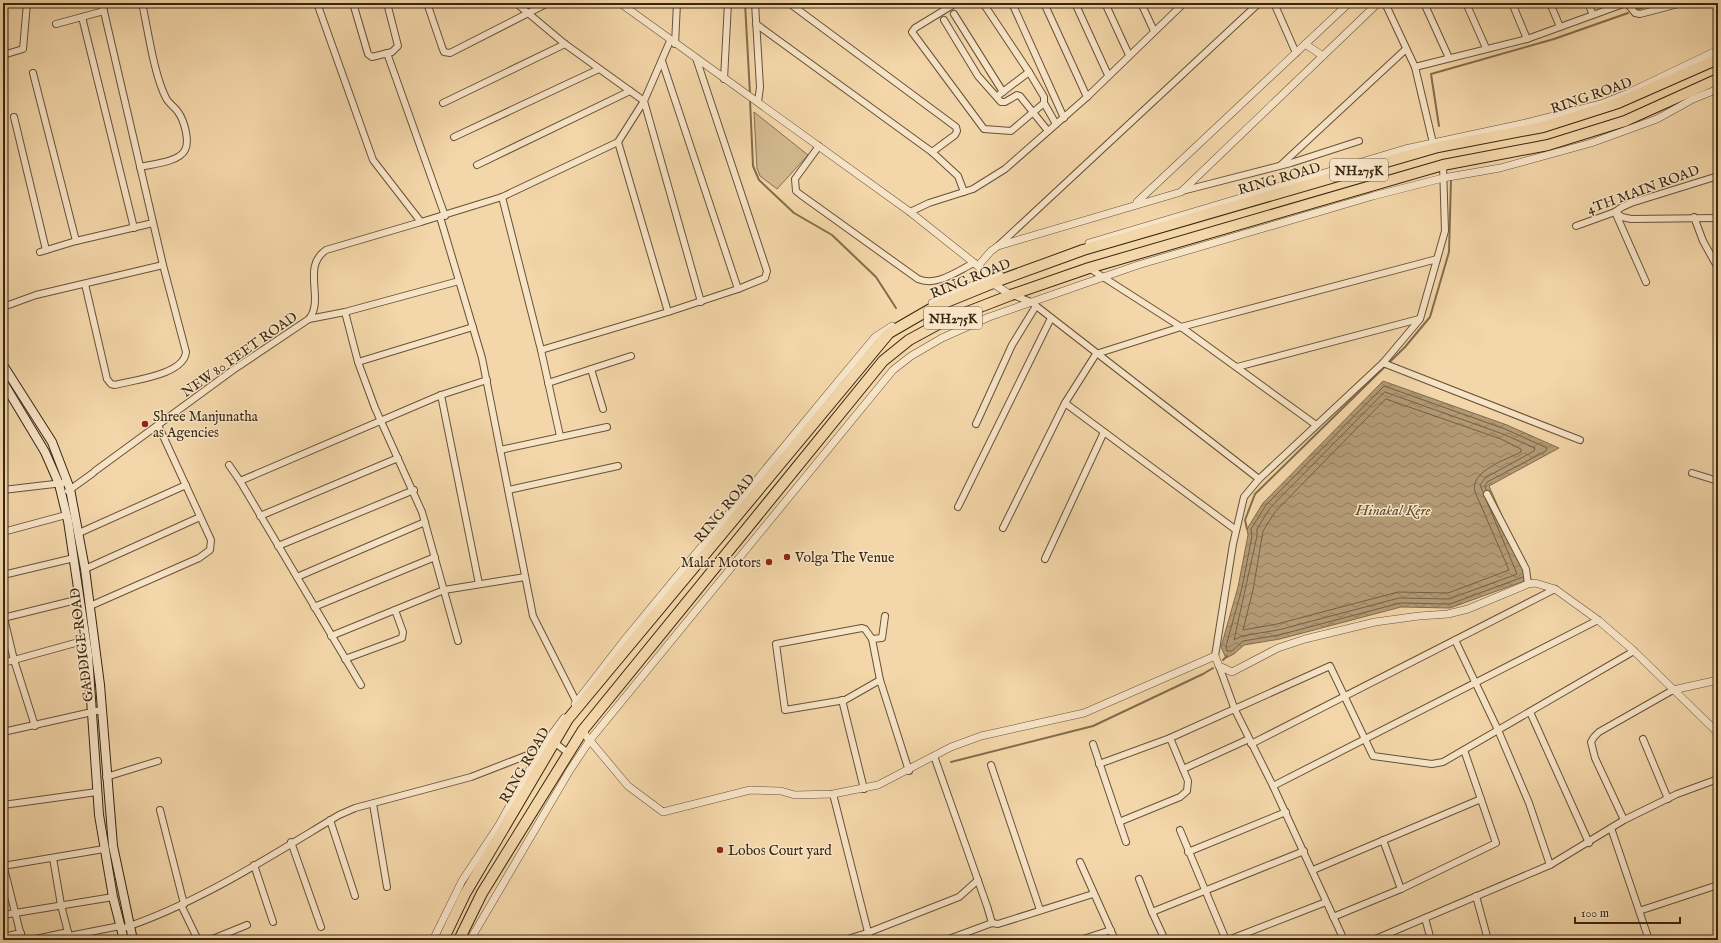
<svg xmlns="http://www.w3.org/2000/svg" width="1721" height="943" viewBox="0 0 1721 943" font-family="'IM FELL English',serif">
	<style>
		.green { fill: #d3b88f; stroke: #866f50 }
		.water { fill: url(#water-waves); stroke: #826c4d }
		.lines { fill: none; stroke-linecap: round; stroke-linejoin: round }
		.shore { stroke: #766043; stroke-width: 1 }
		.stream { stroke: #826c4d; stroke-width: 2 }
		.minor-casing { stroke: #675237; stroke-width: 8 }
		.tertiary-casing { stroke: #675237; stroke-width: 8 }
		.secondary-casing { stroke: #382611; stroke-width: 10 }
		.trunk-casing { stroke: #382611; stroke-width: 12 }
		.minor { stroke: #f7e4c7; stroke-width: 6 }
		.tertiary { stroke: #f7e4c7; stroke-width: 7 }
		.secondary { stroke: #f7e4c7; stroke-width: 8 }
		.trunk { stroke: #f3d6a9; stroke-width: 10 }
		.poi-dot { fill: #8f2418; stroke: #f7e4c7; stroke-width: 1.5 }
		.labels { text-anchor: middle; stroke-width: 3; stroke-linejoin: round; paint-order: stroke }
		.shield { fill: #f7e4c7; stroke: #715f48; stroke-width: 1 }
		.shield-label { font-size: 13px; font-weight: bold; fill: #382611 }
		.street-label { font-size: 14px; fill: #382611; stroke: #f7e4c7 }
		.poi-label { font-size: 14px; fill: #382611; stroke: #f7e4c7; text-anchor: start }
		.water-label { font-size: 15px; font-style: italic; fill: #5d492f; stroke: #f7e4c7 }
	</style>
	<defs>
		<pattern id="water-waves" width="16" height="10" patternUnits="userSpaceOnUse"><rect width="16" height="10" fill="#b39a75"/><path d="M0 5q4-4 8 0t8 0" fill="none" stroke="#937d5f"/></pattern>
	</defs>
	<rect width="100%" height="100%" fill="#f3d6a9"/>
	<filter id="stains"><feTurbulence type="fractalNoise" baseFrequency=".005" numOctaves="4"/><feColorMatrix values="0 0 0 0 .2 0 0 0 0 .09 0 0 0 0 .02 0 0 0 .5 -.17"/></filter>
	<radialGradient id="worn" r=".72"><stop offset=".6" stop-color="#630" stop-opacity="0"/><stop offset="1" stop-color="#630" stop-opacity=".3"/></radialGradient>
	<path class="green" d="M 754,112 L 808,155 L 777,189 L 760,176 L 757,168 Z"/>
	<path class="water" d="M 1383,381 L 1507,425 L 1559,448 L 1489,486 L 1530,579 L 1450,608 L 1401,607 L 1280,639 L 1244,645 L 1234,654 L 1226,658 L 1221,647 L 1238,587 L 1248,535 L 1247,529 L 1263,503 Z"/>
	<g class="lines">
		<g class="shore">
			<path d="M 1385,392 L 1503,434 L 1535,448 L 1534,451 L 1485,478 L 1480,485 L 1517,574 L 1449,599 L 1399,598 L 1278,630 L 1242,636 L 1234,640 L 1257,536 L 1257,529 L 1270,508 Z"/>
			<path d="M 1386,399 L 1501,439 L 1521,449 L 1521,452 C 1506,460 1469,471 1475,492 L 1509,570 L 1448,593 L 1398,592 L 1277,624 L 1243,630 L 1253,590 L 1263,531 L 1275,512 Z"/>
			<path d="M 1486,490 L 1485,486 L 1487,482 L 1546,451 L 1547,448 L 1505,429 L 1384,386 L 1266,505 L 1251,529 L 1252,536 L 1242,588 L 1226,646 L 1227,651 L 1232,651 L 1243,641 L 1279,635 L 1400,603 L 1450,604 L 1523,577"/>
		</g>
		<g class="stream">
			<path d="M 745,3 L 750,94"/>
			<path d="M 1636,10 L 1655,3"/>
			<path d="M 750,100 L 753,166 L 759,180 L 794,213 L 832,235 L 876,277 L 896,308"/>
			<path d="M 1439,126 L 1431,74 L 1554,39 L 1628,13"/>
			<path d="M 1247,529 L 1245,520 L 1255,494 L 1405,347 L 1430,317 L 1449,252 L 1451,179"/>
			<path d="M 1223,660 L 1227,656"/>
			<path d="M 951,762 L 1093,726 L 1203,674 L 1213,668"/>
		</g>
		<defs>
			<g id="minor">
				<path d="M 353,3 L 368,54 L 372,57 L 392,52 L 398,46 L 387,3"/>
				<path d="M 427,3 L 442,47 L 444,52 L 450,53 L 548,3"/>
				<path d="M 516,3 L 565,44 L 644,101 L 701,302"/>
				<path d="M 755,3 L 760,87 L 758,102"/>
				<path d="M 789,3 L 956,127 L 957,131 L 955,135 L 932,152"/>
				<path d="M 956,3 L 915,28 L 912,32 L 984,129 L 1011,131 L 1044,103"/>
				<path d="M 983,3 L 1029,72 L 1044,97 L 1044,103 L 1056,124"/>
				<path d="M 1012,3 L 1064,118"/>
				<path d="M 1044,3 L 1087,97"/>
				<path d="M 1075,3 L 1108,75"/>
				<path d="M 1105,3 L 1129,55"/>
				<path d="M 1141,3 L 1154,31"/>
				<path d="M 1274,3 L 1296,53"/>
				<path d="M 1385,3 L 1415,67 L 1433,143"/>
				<path d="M 1424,3 L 1449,58"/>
				<path d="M 1466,3 L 1486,48"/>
				<path d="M 1512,3 L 1527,39"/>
				<path d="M 1550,3 L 1560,27"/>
				<path d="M 1588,3 L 1593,15"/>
				<path d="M 1627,3 L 1635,13 L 1640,14 L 1682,3"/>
				<path d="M 954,14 L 1003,92"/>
				<path d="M 82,17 L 134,228"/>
				<path d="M 944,20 L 978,76 L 1001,102 L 1005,102 L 1017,95 L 1020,96 L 1048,131"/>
				<path d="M 56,24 L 104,11"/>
				<path d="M 756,24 L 932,152 L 958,176 L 964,192"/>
				<path d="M 675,44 L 677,3"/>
				<path d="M 387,53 L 445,216"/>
				<path d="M 3,55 L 23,49 L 27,3"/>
				<path d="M 662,61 L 738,289"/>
				<path d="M 1415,67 L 1527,39 L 1626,3"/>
				<path d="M 33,73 L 76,241"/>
				<path d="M 724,79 L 728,3"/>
				<path d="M 1000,94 L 1029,72"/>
				<path d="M 443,103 L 565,44"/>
				<path d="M 14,117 L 46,250"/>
				<path d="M 454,137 L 599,69"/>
				<path d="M 618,142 L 668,312"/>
				<path d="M 819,146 L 795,179 L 796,191 L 801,195 L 918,279 C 937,287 957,271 974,263"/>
				<path d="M 477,165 L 630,91"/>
				<path d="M 1281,165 L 1406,49"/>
				<path d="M 140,167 C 153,164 179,162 185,150 C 190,141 184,120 178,112 C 175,107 169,104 166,98 C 154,75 148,30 142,3"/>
				<path d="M 1182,191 L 1291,163 L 1359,141"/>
				<path d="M 502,197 L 541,350 L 668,312 L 738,289 L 765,278 L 767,271 L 696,58"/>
				<path d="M 910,212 L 929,203 L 973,189 L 1005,169 L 1087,97 L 1184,3"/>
				<path d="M 1615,212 L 1622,217 L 1631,219 L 1718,218"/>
				<path d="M 1615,212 L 1646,282"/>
				<path d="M 440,217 L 482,358 L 533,616 L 576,701"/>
				<path d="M 1694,217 L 1703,241 L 1718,268"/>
				<path d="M 421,222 L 502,197 L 618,142 L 644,101 L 670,41"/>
				<path d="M 1576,226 L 1615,212 L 1622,207 L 1631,203 L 1718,176"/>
				<path d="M 998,246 L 1259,3"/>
				<path d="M 40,252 L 76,241 L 153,223"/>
				<path d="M 1089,268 L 1181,327 L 1316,425"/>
				<path d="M 85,284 L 107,379 L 111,384 L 115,385 C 133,380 184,375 186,352 L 163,265 L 102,3"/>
				<path d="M 1013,295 L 1031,302 L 1259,479 L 1383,363 L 1420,319 L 1445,231 L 1443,165"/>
				<path d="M 3,307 L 36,295 L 163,265"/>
				<path d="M 345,312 L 358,362 L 375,408 L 422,512 L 458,641"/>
				<path d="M 309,319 L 345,312 L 459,281"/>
				<path d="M 541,350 L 560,436"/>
				<path d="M 358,362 L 473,327"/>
				<path d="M 1383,363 L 1580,440"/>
				<path d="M 1237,367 L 1419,319"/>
				<path d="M 591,369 L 603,409"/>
				<path d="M 548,383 L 631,356"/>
				<path d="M 441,395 L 479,584"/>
				<path d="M 1065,403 L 1236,530"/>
				<path d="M 976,424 L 1012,345 L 1036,306"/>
				<path d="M 500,450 L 607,427"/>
				<path d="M 229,465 L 240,481 L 441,395 L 487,380"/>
				<path d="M 95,471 L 233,370 L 309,319 C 325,299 301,267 326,250 L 421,222 L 373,160 L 317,3"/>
				<path d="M 1692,473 L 1718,481"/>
				<path d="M 240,481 L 361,685"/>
				<path d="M 3,490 L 63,483"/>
				<path d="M 508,490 L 618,466"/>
				<path d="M 68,491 L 93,473"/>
				<path d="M 1487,494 L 1526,569 L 1528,584"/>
				<path d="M 958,507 L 1051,318"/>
				<path d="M 260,516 L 398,458"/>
				<path d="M 1003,528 L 1065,403 L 1096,354 L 1181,327 L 1437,259"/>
				<path d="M 3,532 L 66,515"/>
				<path d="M 79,533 L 186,485"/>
				<path d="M 278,546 L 414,490"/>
				<path d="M 1045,559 L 1104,432"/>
				<path d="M 85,569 L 200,517"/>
				<path d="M 3,575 L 74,558"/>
				<path d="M 297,577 L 425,522"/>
				<path d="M 90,606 L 199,558 L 210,550 L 211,540 L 158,425"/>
				<path d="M 314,607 L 435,557"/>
				<path d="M 885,616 L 882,638 L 872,639 L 880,680 L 909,771"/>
				<path d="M 3,618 L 80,599"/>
				<path d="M 4,618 L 14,660 L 35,726"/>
				<path d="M 331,636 L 444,590 L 525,577"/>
				<path d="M 872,639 L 865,629 L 862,628 L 776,644 L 785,710 L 845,700 L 880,680"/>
				<path d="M 1455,640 L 1498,730 L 1529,803 L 1550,865"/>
				<path d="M 1215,656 L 1233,544 L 1244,497 L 1259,479"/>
				<path d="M 345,659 L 402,638 L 403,632 L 395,610"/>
				<path d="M 3,663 L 86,640"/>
				<path d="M 1219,666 L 1235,710 L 1273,786 L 1344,940"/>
				<path d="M 842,700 L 864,789"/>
				<path d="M 1530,712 L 1589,843"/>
				<path d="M 3,732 L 101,710"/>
				<path d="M 1643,739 L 1668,799"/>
				<path d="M 554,742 L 568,753"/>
				<path d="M 1093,744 L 1126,842"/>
				<path d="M 1251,744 L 1555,589"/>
				<path d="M 934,756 L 987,906 L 992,923 L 946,940"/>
				<path d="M 1099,764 L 1170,738 L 1330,666 L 1373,756 L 1432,764 L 1443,762 L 1634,651"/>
				<path d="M 991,765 L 1040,910"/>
				<path d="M 1183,769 L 1249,739"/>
				<path d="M 106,777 L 158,761"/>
				<path d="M 1273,786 L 1598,620"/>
				<path d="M 833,794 L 870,940"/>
				<path d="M 373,804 L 387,887"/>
				<path d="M 3,805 L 97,792"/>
				<path d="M 160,810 L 184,904"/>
				<path d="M 330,820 L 355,896"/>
				<path d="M 1624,820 L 1595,758 L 1591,742 L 1594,737 L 1599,732 L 1673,690"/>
				<path d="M 1119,822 L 1180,797 L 1187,791 L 1188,781 L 1170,738"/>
				<path d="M 1611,828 L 1649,940"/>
				<path d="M 1180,830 L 1226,940"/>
				<path d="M 1383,840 L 1401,889"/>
				<path d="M 291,842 L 321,927"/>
				<path d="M 1188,852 L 1286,812"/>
				<path d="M 53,858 L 61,905 L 70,940"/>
				<path d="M 1080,862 L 1115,940"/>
				<path d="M 3,864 L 22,940"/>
				<path d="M 254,865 L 273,922"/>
				<path d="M 3,866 L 104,849"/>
				<path d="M 1313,870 L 1481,799"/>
				<path d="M 1139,879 L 1152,912 L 1165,940"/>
				<path d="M 1476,896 L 1488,940"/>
				<path d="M 181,905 L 198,940"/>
				<path d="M 1639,911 L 1718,885"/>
				<path d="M 1152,912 L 1304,851"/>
				<path d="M 3,915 L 113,897"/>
				<path d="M 1333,917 L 1401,889 L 1496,843 L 1464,750"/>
				<path d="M 1425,918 L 1431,940"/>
				<path d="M 992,923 L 998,924 L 1093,894"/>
				<path d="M 121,929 C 199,903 269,857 339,815 L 355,808 L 471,777 L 543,749"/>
				<path d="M 69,936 L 120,926"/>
				<path d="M 3,937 L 21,933"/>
				<path d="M 31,940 L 68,932"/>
				<path d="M 210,940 L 247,925"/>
				<path d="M 844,940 L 867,933 L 959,897 L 978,880"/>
				<path d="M 1080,940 L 1111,930"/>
				<path d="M 1228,940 L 1326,902"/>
				<path d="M 1373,940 L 1550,865 L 1624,820 L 1677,794 L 1718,779"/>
			</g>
			<g id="tertiary">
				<path d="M 620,3 L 910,212 L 978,266 L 992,283 L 1011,295"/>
				<path d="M 1305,44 L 1323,56"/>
				<path d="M 1137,202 L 1349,3"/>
				<path d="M 1089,243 L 1405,149 L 1526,123 L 1601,104 L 1626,94 L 1718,50"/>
				<path d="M 978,266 L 991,251 L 998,246 L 1181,192 L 1378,3"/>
				<path d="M 932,303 L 965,288 L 1000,275"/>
				<path d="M 1673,690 L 1718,680"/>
				<path d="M 575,704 L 626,638 L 840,379 L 875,337 L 892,326"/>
				<path d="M 582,731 L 628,786 L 663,812 L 750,790 L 781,791 L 795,795 L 833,794 L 878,785 L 951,747 L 981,736 L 1084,713 L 1215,656 L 1219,666 L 1232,672 L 1278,648 L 1305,639 L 1375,622 L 1419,616 L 1448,614 L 1468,609 L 1528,584 L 1535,583 L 1555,589 L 1598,620 L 1634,651 L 1718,733"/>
				<path d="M 433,940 L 462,881 L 499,825 L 541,749 L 564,718"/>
				<path d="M 470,940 L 570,770 L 590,740 L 893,370 L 911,356 L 942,338 L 989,317 L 1138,265 L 1373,196 L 1443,178 L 1500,168 L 1591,143 L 1657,119 L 1693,99 L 1718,89"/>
			</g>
			<g id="secondary">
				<path d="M 3,365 L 52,442 L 70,489 L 85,569 L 100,685 L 113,846 L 133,940"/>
				<path d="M 3,382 L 45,452 L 59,484 L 68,521 L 88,655 L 99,815 L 113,897 L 124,940"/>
			</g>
			<g id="trunk">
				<path d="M 443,940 L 465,894 L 568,719 L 889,333 L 934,307 L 998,281 L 1083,250 L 1438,147 L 1543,127 L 1618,103 L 1718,59"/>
				<path d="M 459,940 L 482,893 L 583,730 L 883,361 L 909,340 L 944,321 L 1011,295 L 1089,268 L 1443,165 L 1548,145 L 1625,121 L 1718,79"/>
			</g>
		</defs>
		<use href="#minor" class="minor-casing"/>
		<use href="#tertiary" class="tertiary-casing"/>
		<use href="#secondary" class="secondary-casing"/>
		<use href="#trunk" class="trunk-casing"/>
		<use href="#minor" class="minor"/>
		<use href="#tertiary" class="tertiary"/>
		<use href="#secondary" class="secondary"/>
		<use href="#trunk" class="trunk"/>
	</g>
	<g class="poi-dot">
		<circle cx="145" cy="424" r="4"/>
		<circle cx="787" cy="557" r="4"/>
		<circle cx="769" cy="562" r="4"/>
		<circle cx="720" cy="850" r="4"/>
	</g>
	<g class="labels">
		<g class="shield">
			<rect x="1330" y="159" width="58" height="22" rx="3"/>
			<rect x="924" y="307" width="58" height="22" rx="3"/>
		</g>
		<g class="shield-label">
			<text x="1359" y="175">NH275K</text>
			<text x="953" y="323">NH275K</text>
		</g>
		<g class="street-label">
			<text transform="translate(1591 95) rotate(-19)" y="5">RING ROAD</text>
			<text transform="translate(1279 178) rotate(-16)" y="5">RING ROAD</text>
			<text transform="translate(1643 189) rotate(-20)" y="5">4TH MAIN ROAD</text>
			<text transform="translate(970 278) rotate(-22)" y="5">RING ROAD</text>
			<text transform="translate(239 354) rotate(-35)" y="5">NEW 80 FEET ROAD</text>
			<text transform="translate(724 508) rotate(-50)" y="5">RING ROAD</text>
			<text transform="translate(81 645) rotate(-97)" y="5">GADDIGE ROAD</text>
			<text transform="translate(524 765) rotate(-60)" y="5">RING ROAD</text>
		</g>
		<g class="poi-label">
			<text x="153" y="421">Shree Manjunatha<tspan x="153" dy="16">as Agencies</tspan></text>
			<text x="795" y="562">Volga The Venue</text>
			<text x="761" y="567" text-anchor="end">Malar Motors</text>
			<text x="728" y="855">Lobos Court yard</text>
		</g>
		<g class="water-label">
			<text x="1393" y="515">Hinakal Kere</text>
		</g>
	</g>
	<rect width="1721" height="943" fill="none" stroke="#f3d6a9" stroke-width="16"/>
	<rect x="4" y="4" width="1713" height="935" fill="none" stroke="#382611" stroke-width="2"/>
	<rect x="8" y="8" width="1705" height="927" fill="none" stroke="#382611"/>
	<path d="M1575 917v6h105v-6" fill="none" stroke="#382611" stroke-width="2"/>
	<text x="1581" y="917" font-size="12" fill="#382611" stroke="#f7e4c7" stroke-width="3" paint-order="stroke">100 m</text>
	<rect width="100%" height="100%" filter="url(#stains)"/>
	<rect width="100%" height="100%" fill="url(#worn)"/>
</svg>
